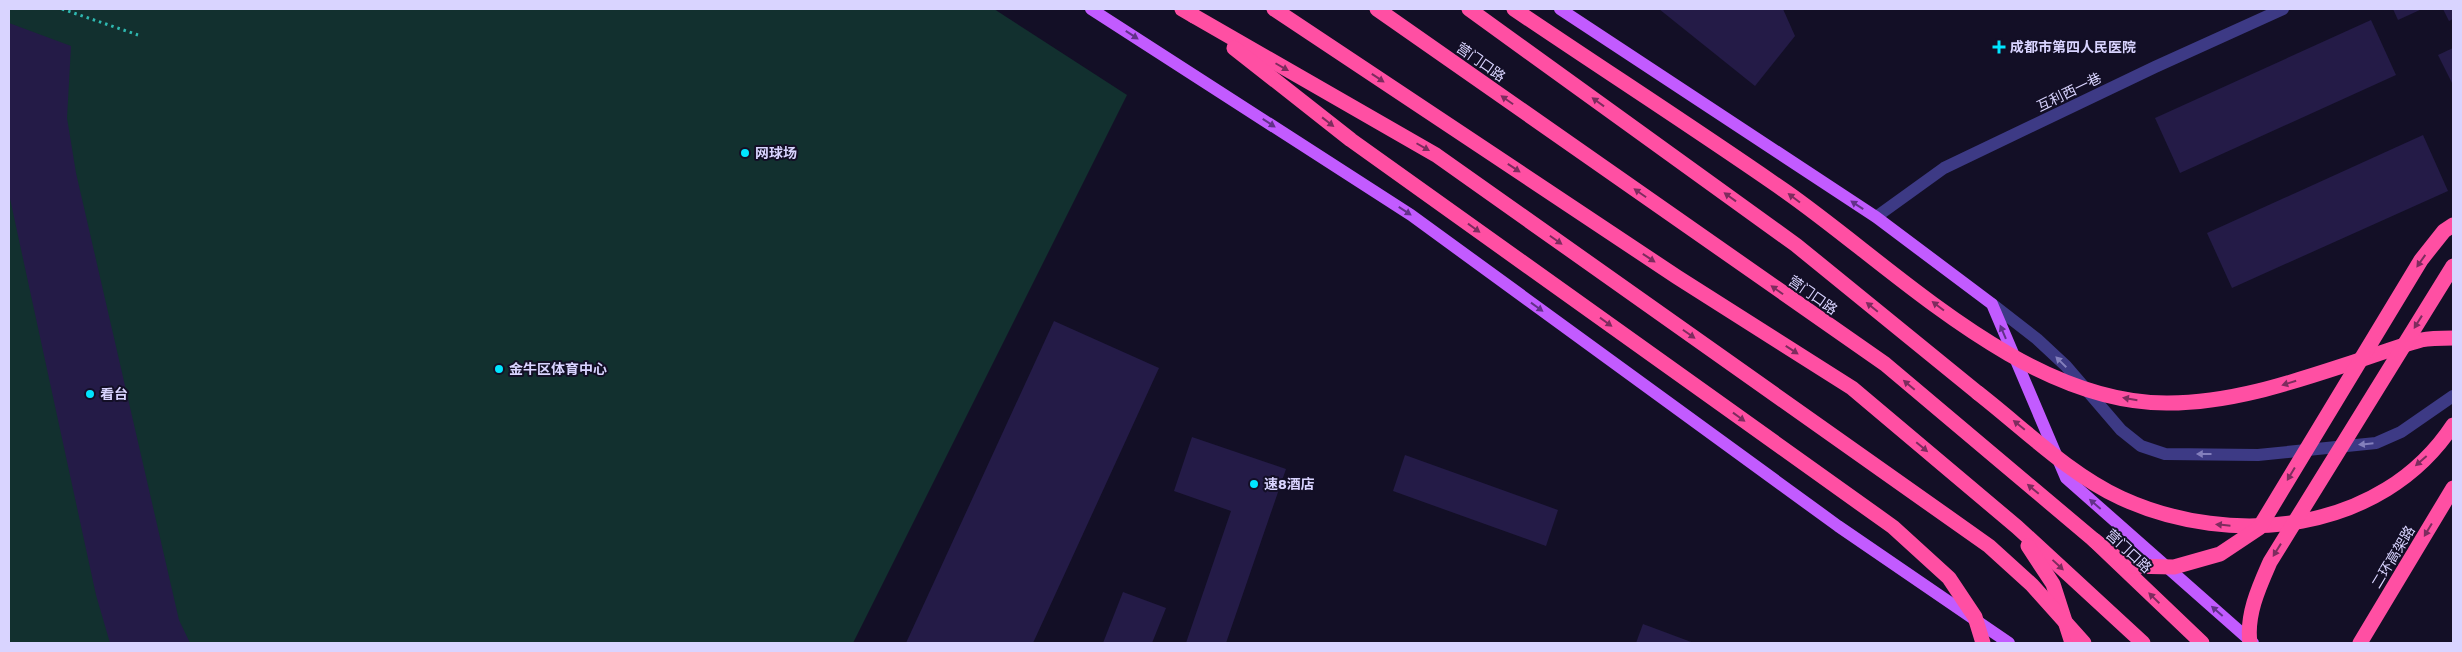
<svg xmlns="http://www.w3.org/2000/svg" width="2462" height="652" viewBox="0 0 2462 652" font-family="'Work Sans','Noto Sans SC',sans-serif">
	<style>
		.green { fill: #12302f }
		.building { fill: #241b47 }
		.lines { fill: none; stroke-linecap: round; stroke-linejoin: round }
		.path { stroke: #2fb8b0; stroke-width: 3; stroke-dasharray: 2.5 4; stroke-linecap: butt }
		.minor { stroke: #3d3a85; stroke-width: 12 }
		.major { stroke: #c25bff; stroke-width: 12 }
		.highway { stroke: #ff4fa3; stroke-width: 15 }
		.highway-bridge { stroke: #ff4fa3; stroke-width: 15 }
		.oneway { fill: #623188 }
		.oneway2 { fill: #7d2c5e }
		.oneway3 { fill: #837fbc }
		.poi-dot { fill: #00e5ff; stroke: #130f26; stroke-width: 2 }
		.labels { text-anchor: middle; stroke-width: 4; stroke-linejoin: round; paint-order: stroke }
		.poi-label { font-size: 14px; font-weight: bold; fill: #d9d4ff; stroke: #130f26; text-anchor: start }
		.street-label { font-size: 14px; fill: #d9d4ff; stroke: #130f26 }
	</style>
	<rect width="100%" height="100%" fill="#130f26"/>
	<path class="green" d="M 9,9 L 994,9 L 1127,95 L 853,643 L 9,643 Z"/>
	<g class="building">
		<path d="M 1659,9 L 1783,9 L 1795,36 L 1755,86 Z"/>
		<path d="M 2393,9 L 2422,9 L 2398,20 Z"/>
		<path d="M 2443,9 L 2453,9 L 2453,19 L 2449,21 Z"/>
		<path d="M 2371,20 L 2396,75 L 2180,173 L 2155,118 Z"/>
		<path d="M 9,23 L 71,46 L 67,118 L 76,173 L 179,620 L 190,643 L 110,643 L 96,595 L 9,194 Z"/>
		<path d="M 2453,48 L 2453,85 L 2438,55 Z"/>
		<path d="M 2423,135 L 2448,191 L 2232,288 L 2207,233 Z"/>
		<path d="M 1054,321 L 1159,368 L 1033,643 L 906,643 Z"/>
		<path d="M 1192,437 L 1286,469 L 1226,643 L 1186,643 L 1231,511 L 1174,491 Z"/>
		<path d="M 1405,455 L 1558,510 L 1546,546 L 1393,491 Z"/>
		<path d="M 1123,592 L 1166,608 L 1152,643 L 1103,643 Z"/>
		<path d="M 1643,624 L 1694,643 L 1636,643 Z"/>
	</g>
	<g class="lines">
		<path class="path" d="M 62,9 L 138,35"/>
		<g class="minor">
			<path d="M 1876,217 L 1944,168 L 2155,67 L 2283,9"/>
			<path d="M 1992,304 L 2037,339 L 2066,366 L 2121,430 L 2141,446 L 2165,454 L 2258,455 L 2376,443 L 2401,432 L 2453,396"/>
		</g>
		<g class="major">
			<path d="M 1091,9 L 1411,215 L 1838,526 L 2009,643"/>
			<path d="M 1560,9 L 1876,217 L 1992,304 L 2066,478 L 2253,643"/>
		</g>
		<g class="highway">
			<path d="M 1182,9 L 1194,16"/>
			<path d="M 1274,9 L 1677,277 L 1852,388 L 2017,527 L 2143,643"/>
			<path d="M 1377,9 L 1885,364 L 2094,540 L 2202,643"/>
			<path d="M 1469,9 L 1796,245 L 1978,393"/>
			<path d="M 2028,546 L 2053,584 L 2072,643"/>
			<path d="M 2360,643 L 2453,488"/>
		</g>
		<g class="highway-bridge">
			<path d="M 1514,9 C 1604,70 1696,129 1785,191 C 1895,268 2026,404 2168,403 C 2229,403 2287,384 2345,365 C 2370,357 2396,347 2421,340 C 2431,338 2443,338 2453,338"/>
			<path d="M 1194,16 L 1436,155 L 1989,546 L 2032,585 L 2084,643"/>
			<path d="M 1234,48 L 1351,140 L 1893,527 L 1949,578 L 1975,617 L 1983,643"/>
			<path d="M 1978,393 C 2023,428 2069,474 2121,498 C 2232,549 2382,533 2453,425"/>
			<path d="M 2094,540 L 2127,566 L 2174,567 L 2220,554 L 2259,528 L 2421,260 L 2444,231 L 2453,225"/>
			<path d="M 2250,643 C 2246,615 2259,587 2270,562 L 2453,266"/>
		</g>
	</g>
	<defs><path id="oneway-solid" d="M-6-.8H1V-3.2L6.5 0L1 3.2V.8H-6Z" transform="scale(1.25)"/></defs>
	<g class="oneway">
		<use href="#oneway-solid" transform="translate(1132 35) rotate(33)"/>
		<use href="#oneway-solid" transform="translate(1269 123) rotate(33)"/>
		<use href="#oneway-solid" transform="translate(1857 205) rotate(-147)"/>
		<use href="#oneway-solid" transform="translate(1405 211) rotate(33)"/>
		<use href="#oneway-solid" transform="translate(1537 307) rotate(36)"/>
		<use href="#oneway-solid" transform="translate(2003 332) rotate(-113)"/>
		<use href="#oneway-solid" transform="translate(2095 504) rotate(-139)"/>
		<use href="#oneway-solid" transform="translate(2217 611) rotate(-139)"/>
	</g>
	<g class="oneway2">
		<use href="#oneway-solid" transform="translate(1282 67) rotate(30)"/>
		<use href="#oneway-solid" transform="translate(1378 78) rotate(34)"/>
		<use href="#oneway-solid" transform="translate(1507 100) rotate(-145)"/>
		<use href="#oneway-solid" transform="translate(1598 102) rotate(-144)"/>
		<use href="#oneway-solid" transform="translate(1328 122) rotate(38)"/>
		<use href="#oneway-solid" transform="translate(1423 147) rotate(30)"/>
		<use href="#oneway-solid" transform="translate(1514 168) rotate(34)"/>
		<use href="#oneway-solid" transform="translate(1640 193) rotate(-145)"/>
		<use href="#oneway-solid" transform="translate(1730 197) rotate(-144)"/>
		<use href="#oneway-solid" transform="translate(1794 198) rotate(-143)"/>
		<use href="#oneway-solid" transform="translate(1474 228) rotate(36)"/>
		<use href="#oneway-solid" transform="translate(1556 240) rotate(35)"/>
		<use href="#oneway-solid" transform="translate(1649 258) rotate(34)"/>
		<use href="#oneway-solid" transform="translate(2421 261) rotate(125)"/>
		<use href="#oneway-solid" transform="translate(1777 290) rotate(-145)"/>
		<use href="#oneway-solid" transform="translate(1938 306) rotate(-143)"/>
		<use href="#oneway-solid" transform="translate(1872 307) rotate(-141)"/>
		<use href="#oneway-solid" transform="translate(1606 322) rotate(36)"/>
		<use href="#oneway-solid" transform="translate(2418 322) rotate(122)"/>
		<use href="#oneway-solid" transform="translate(1689 334) rotate(35)"/>
		<use href="#oneway-solid" transform="translate(1792 350) rotate(33)"/>
		<use href="#oneway-solid" transform="translate(2289 383) rotate(163)"/>
		<use href="#oneway-solid" transform="translate(1909 385) rotate(-140)"/>
		<use href="#oneway-solid" transform="translate(2130 399) rotate(-170)"/>
		<use href="#oneway-solid" transform="translate(1739 417) rotate(36)"/>
		<use href="#oneway-solid" transform="translate(2019 425) rotate(-141)"/>
		<use href="#oneway-solid" transform="translate(1922 447) rotate(40)"/>
		<use href="#oneway-solid" transform="translate(2421 461) rotate(139)"/>
		<use href="#oneway-solid" transform="translate(2291 474) rotate(121)"/>
		<use href="#oneway-solid" transform="translate(2033 489) rotate(-140)"/>
		<use href="#oneway-solid" transform="translate(2223 525) rotate(-174)"/>
		<use href="#oneway-solid" transform="translate(2428 530) rotate(121)"/>
		<use href="#oneway-solid" transform="translate(2277 550) rotate(122)"/>
		<use href="#oneway-solid" transform="translate(2058 565) rotate(43)"/>
		<use href="#oneway-solid" transform="translate(2154 598) rotate(-136)"/>
	</g>
	<g class="oneway3">
		<use href="#oneway-solid" transform="translate(2061 362) rotate(-135)"/>
		<use href="#oneway-solid" transform="translate(2366 444) rotate(174)"/>
		<use href="#oneway-solid" transform="translate(2204 454) rotate(-180)"/>
	</g>
	<g class="poi-dot">
		<path d="M1996.5 39.5h5v5h5v5h-5v5h-5v-5h-5v-5h5z"/>
		<circle cx="745" cy="153" r="5"/>
		<circle cx="499" cy="369" r="5"/>
		<circle cx="90" cy="394" r="5"/>
		<circle cx="1254" cy="484" r="5"/>
	</g>
	<g class="labels">
		<g class="poi-label">
			<text x="2010" y="52">成都市第四人民医院</text>
			<text x="755" y="158">网球场</text>
			<text x="509" y="374">金牛区体育中心</text>
			<text x="100" y="399">看台</text>
			<text x="1264" y="489">速8酒店</text>
		</g>
		<g class="street-label">
			<text transform="translate(1481 62) rotate(35)" y="5">营门口路</text>
			<text transform="translate(2069 92) rotate(-26)" y="5">互利西一巷</text>
			<text transform="translate(1813 295) rotate(35)" y="5">营门口路</text>
			<text transform="translate(2129 551) rotate(43)" y="5">营门口路</text>
			<text transform="translate(2393 557) rotate(-59)" y="5">二环高架路</text>
		</g>
	</g>
	<rect width="2462" height="652" fill="none" stroke="#d9d4ff" stroke-width="20"/>
</svg>
